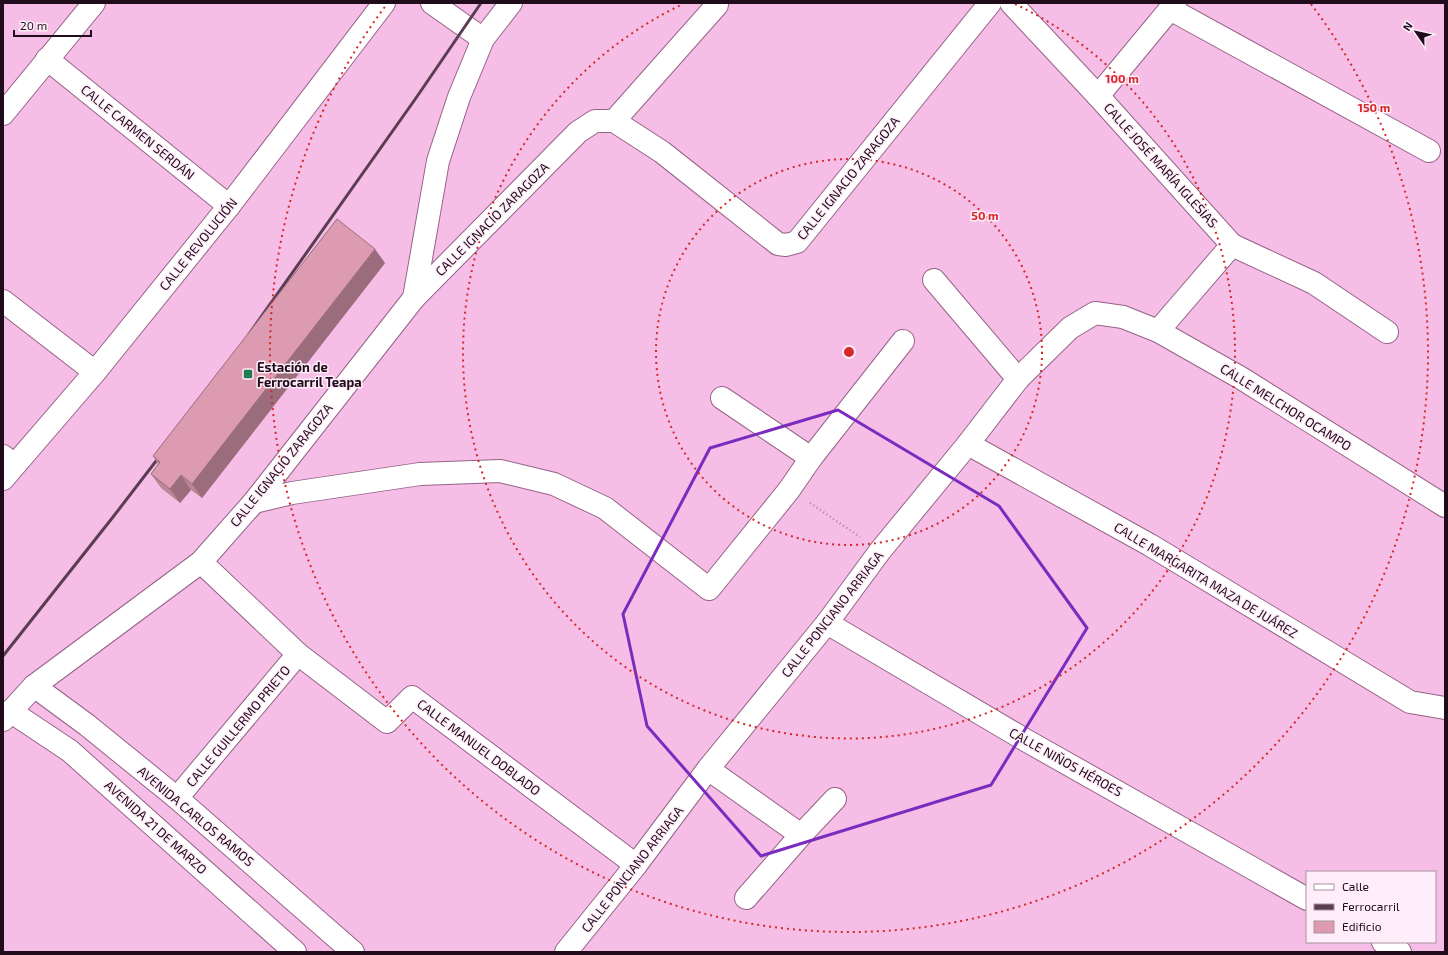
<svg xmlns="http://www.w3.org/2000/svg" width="1448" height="955" viewBox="0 0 1448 955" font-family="'Exo 2',sans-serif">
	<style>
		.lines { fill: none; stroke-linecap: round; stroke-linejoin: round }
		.minor-casing { stroke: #956387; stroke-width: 24 }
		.tertiary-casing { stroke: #956387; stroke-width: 24 }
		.path { stroke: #aa7f9e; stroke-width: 2.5; stroke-dasharray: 1 3; stroke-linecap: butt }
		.minor { stroke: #fff; stroke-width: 22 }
		.tertiary { stroke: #fff; stroke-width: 22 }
		.rail { stroke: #5a3d52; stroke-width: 3 }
		.wall { fill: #bd8598 }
		.shaded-wall { fill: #9a6c7c }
		.building { fill: #dc9bb1; stroke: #9a6c7c }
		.marked { fill: none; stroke: #7b2cbf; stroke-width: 3; stroke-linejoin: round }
		.ring { fill: none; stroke: #d62828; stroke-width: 2; stroke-dasharray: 2 4 }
		.poi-dot { fill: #237c50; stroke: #ffedf9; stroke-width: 1.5 }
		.labels { text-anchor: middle; stroke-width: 3; stroke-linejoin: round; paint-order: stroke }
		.street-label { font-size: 13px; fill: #200c1b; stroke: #ffedf9 }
		.poi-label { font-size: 13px; font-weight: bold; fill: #200c1b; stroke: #ffedf9; text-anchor: start }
		.centre { fill: #d62828; stroke: #ffedf9; stroke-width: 2 }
		.ring-label { font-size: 12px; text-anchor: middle; font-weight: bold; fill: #d62828; stroke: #ffedf9; stroke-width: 3; stroke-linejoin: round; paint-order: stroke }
	</style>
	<rect width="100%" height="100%" fill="#f6bee6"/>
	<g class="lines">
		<defs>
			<g id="minor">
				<path d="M 432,3 L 483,39"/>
				<path d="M 1011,3 L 1098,96 L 1232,245 L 1158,331"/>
				<path d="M 1170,9 L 1429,151"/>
				<path d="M 47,59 L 229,206"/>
				<path d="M 1098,96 L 1175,3"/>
				<path d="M 3,114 L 94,3"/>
				<path d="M 614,121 L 717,5"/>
				<path d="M 1232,245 L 1314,283 L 1387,332"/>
				<path d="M 934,280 L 1018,379"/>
				<path d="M 414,298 L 438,161 L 459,97 L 483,39 L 511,3"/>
				<path d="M 3,301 L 95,372"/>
				<path d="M 722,398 L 811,458"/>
				<path d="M 968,444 L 1150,545 L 1410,702 L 1445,708"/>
				<path d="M 3,456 L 14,465"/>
				<path d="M 254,502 L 292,493 L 420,474 L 500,471 L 554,484 L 605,508 L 709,589 L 789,490 L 811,458 L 903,341"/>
				<path d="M 201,562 L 298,654 L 387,722 L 412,697 L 636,865"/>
				<path d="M 827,623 L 1027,741 L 1307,899"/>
				<path d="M 34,686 L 87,725 L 177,798 L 353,952"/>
				<path d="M 10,711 L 70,751 L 295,952"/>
				<path d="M 3,720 L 34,686 L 201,562 L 254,502 L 414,298 L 578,132 L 595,121 L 614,121 L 662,152 L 778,244 L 786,245 L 797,242 L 990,3"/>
				<path d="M 708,769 L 801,835"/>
				<path d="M 177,798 L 298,654"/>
				<path d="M 746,898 L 801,835 L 835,799"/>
				<path d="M 1383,942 L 1400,952"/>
				<path d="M 566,952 L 636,865 L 708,769 L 827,623 L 880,551 L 968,444 L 1018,379 L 1070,328 L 1095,313 L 1123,317 L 1158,331 L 1241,378 L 1445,506"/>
			</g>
			<path id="tertiary" d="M 3,479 L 95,372 L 229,206 L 384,3"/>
		</defs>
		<use href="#minor" class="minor-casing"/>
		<use href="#tertiary" class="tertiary-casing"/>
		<path class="path" d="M 810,503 L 860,537"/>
		<use href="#minor" class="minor"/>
		<use href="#tertiary" class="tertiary"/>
		<g class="rail">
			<path d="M 249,334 L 416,98 L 481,3"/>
			<path d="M 3,656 L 113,517 L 163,452"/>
		</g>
	</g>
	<path class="wall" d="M 385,263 L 202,498 L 191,490 L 180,503 L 161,488 L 151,474 L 158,464 L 153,456 Z"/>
	<g class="shaded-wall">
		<path d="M 375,249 L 385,263 L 202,498 L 192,484 Z"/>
		<path d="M 181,475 L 191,490 L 180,503 L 170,489 Z"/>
	</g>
	<path class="building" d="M 337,219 L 375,249 L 192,484 L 181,475 L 170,489 L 151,474 L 160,462 L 153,456 Z"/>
	<path class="marked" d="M 838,410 L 999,506 L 1087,628 L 991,785 L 761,856 L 647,726 L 623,614 L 710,448 Z"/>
	<g class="ring">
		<circle cx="849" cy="352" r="193"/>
		<path d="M1015 4A386 386 0 1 1 683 4"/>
		<path d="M1311 4A579 579 0 1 1 387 4"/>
	</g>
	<rect class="poi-dot" x="243" y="369" width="10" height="10" rx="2"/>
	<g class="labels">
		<g class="street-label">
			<text transform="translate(138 132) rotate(39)" y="5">CALLE CARMEN SERDÁN</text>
			<text transform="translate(1161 165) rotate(48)" y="5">CALLE JOSÉ MARÍA IGLESIAS</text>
			<text transform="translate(848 178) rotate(-51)" y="5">CALLE IGNACIO ZARAGOZA</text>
			<text transform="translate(492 219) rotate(-45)" y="5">CALLE IGNACIO ZARAGOZA</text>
			<text transform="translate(198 244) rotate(-51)" y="5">CALLE REVOLUCIÓN</text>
			<text transform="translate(1286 407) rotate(32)" y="5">CALLE MELCHOR OCAMPO</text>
			<text transform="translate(281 465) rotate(-51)" y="5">CALLE IGNACIO ZARAGOZA</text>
			<text transform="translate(1206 580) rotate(31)" y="5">CALLE MARGARITA MAZA DE JUÁREZ</text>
			<text transform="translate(832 614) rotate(-52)" y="5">CALLE PONCIANO ARRIAGA</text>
			<text transform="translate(238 726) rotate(-50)" y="5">CALLE GUILLERMO PRIETO</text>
			<text transform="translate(479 747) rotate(37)" y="5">CALLE MANUEL DOBLADO</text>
			<text transform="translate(1066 762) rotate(29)" y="5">CALLE NIÑOS HÉROES</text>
			<text transform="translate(196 816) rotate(40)" y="5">AVENIDA CARLOS RAMOS</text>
			<text transform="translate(156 827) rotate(42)" y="5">AVENIDA 21 DE MARZO</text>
			<text transform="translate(632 869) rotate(-52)" y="5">CALLE PONCIANO ARRIAGA</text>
		</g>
		<g class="poi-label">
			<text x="257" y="372">Estación de<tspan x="257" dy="15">Ferrocarril Teapa</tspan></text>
		</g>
	</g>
	<circle cx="849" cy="352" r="6" class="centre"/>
	<g class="ring-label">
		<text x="1122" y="83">100 m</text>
		<text x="1374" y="112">150 m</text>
		<text x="985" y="220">50 m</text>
	</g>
	<rect width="1448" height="955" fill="none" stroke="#200c1b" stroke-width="8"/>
	<rect x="1306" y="871" width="130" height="72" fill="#ffedf9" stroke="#a693a0"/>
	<rect x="1314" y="884" width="20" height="6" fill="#ffffff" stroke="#a693a0"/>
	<text x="1342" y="891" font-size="12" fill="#200c1b">Calle</text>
	<rect x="1314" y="904" width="20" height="6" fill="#5a3d52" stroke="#a693a0"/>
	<text x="1342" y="911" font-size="12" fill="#200c1b">Ferrocarril</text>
	<rect x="1314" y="921" width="20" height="12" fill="#dc9bb1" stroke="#a693a0"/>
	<text x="1342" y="931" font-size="12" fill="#200c1b">Edificio</text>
	<g transform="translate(1416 32) rotate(304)" stroke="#ffedf9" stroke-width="3" paint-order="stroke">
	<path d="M0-3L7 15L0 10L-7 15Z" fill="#200c1b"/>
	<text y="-6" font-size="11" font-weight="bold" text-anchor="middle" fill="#200c1b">N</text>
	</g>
	<path d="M14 30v6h77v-6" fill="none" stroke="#200c1b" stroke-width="2"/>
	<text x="20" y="30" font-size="12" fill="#200c1b" stroke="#ffedf9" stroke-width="3" paint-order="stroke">20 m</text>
</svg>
